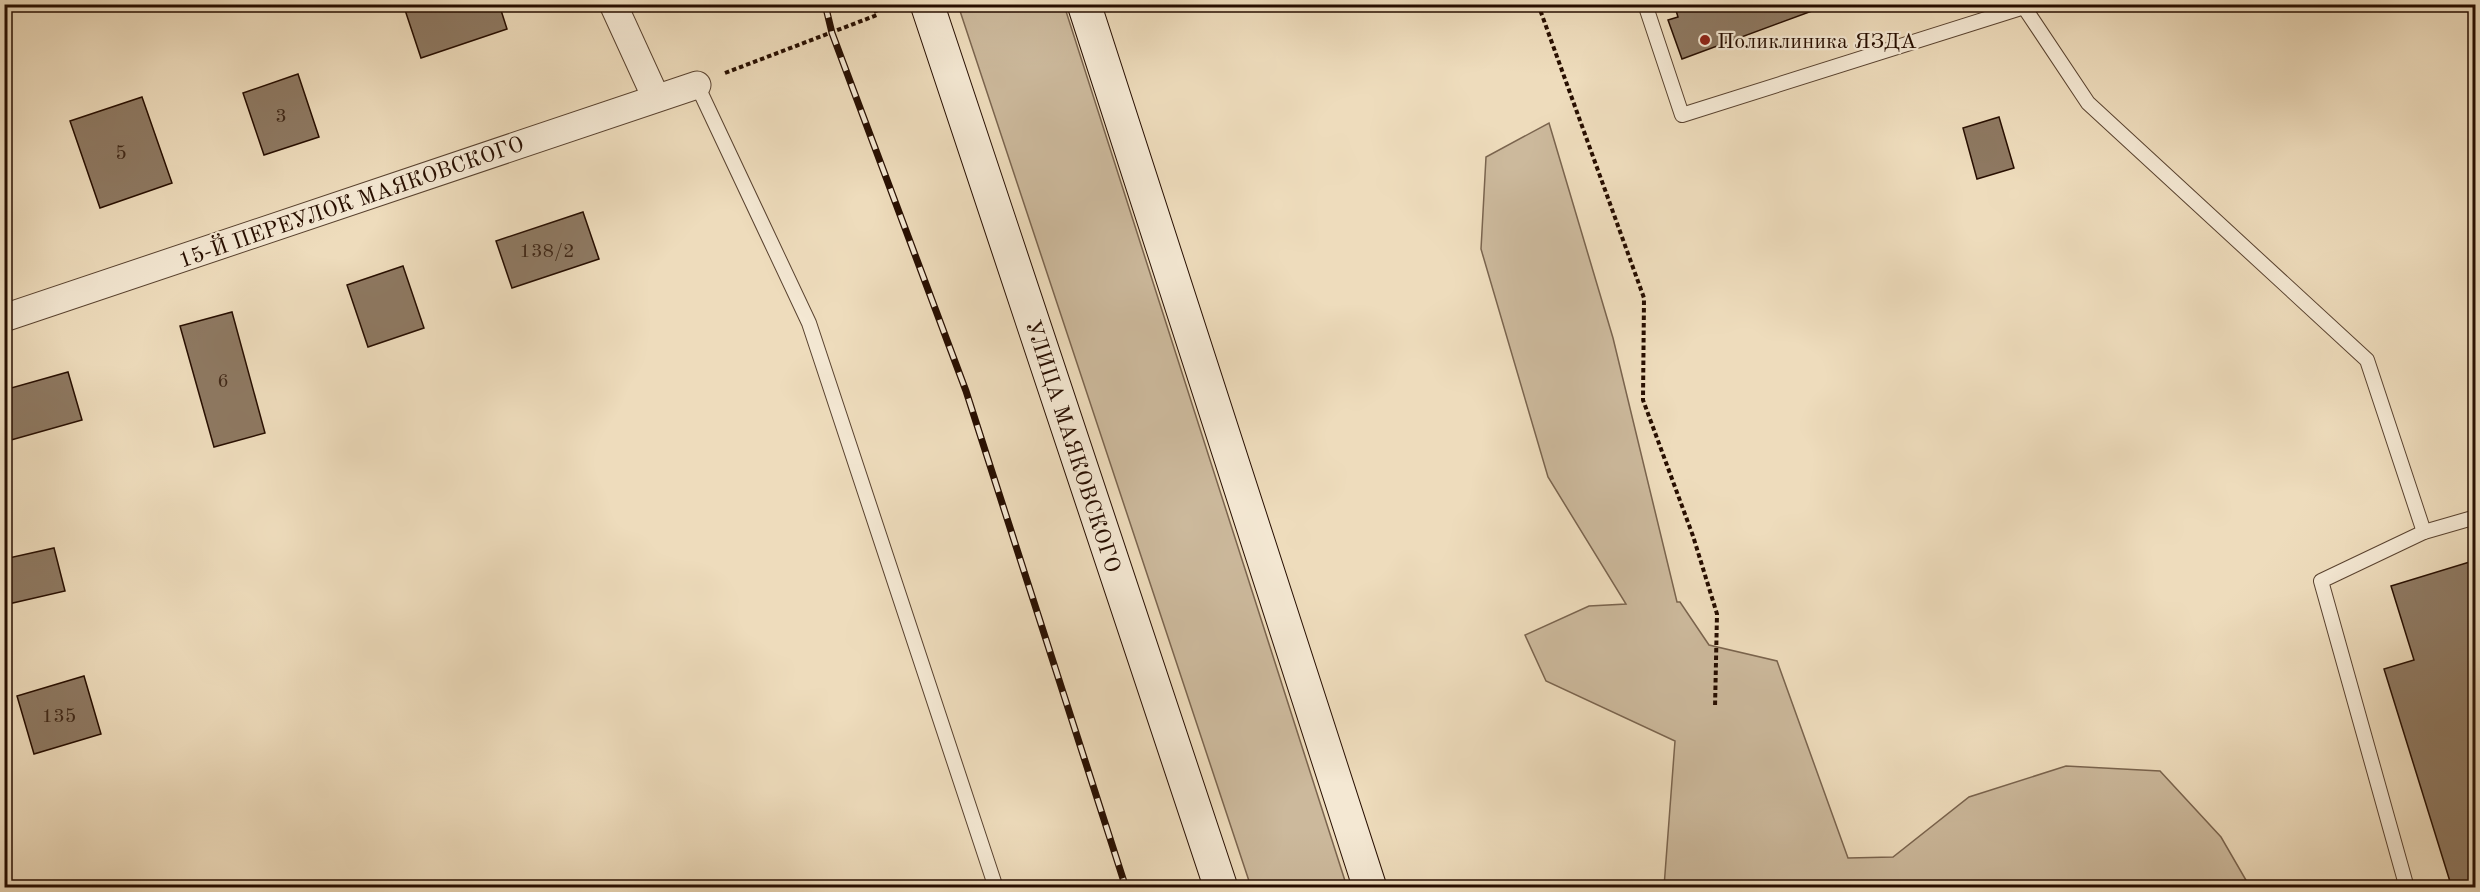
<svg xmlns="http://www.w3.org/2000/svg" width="2480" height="892" viewBox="0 0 2480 892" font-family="'Old Standard TT',serif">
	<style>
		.green { fill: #ccb99c; stroke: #7a644e; stroke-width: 1.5 }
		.building { fill: #8e7962; stroke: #270e00; stroke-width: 1.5 }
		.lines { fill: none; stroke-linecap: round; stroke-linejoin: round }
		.service-casing { stroke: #59422f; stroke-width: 16 }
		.minor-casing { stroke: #59422f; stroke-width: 29 }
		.secondary-casing { stroke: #270e00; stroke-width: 35 }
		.path { stroke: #270e00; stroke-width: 4; stroke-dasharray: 4.5 3; stroke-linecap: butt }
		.service { stroke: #f4e8d3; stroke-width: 14 }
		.minor { stroke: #f4e8d3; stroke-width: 27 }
		.secondary { stroke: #f4e8d3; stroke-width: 33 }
		.rail-casing { stroke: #270e00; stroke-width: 7 }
		.rail { stroke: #f4e8d3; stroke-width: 4.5; stroke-dasharray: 14; stroke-linecap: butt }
		.poi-dot { fill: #8f2418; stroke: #f4e8d3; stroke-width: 2 }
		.labels { text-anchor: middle; stroke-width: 4.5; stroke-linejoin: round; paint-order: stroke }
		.number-label { font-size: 20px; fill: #412918 }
		.poi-label { font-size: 22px; fill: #270e00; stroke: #f4e8d3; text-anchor: start }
		.street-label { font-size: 22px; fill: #270e00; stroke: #f4e8d3 }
	</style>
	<rect width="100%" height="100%" fill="#eedcbc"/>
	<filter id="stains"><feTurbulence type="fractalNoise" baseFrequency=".00333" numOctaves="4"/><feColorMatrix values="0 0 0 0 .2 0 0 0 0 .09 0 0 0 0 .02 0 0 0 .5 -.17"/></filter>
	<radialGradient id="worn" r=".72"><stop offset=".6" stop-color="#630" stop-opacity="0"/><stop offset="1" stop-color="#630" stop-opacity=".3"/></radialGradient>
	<g class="green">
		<path d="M 968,4 L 1064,5 L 1347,887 L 1251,887 L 959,8 Z"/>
		<path d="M 1549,123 L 1613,338 L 1677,602 L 1680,602 L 1709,645 L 1777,661 L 1848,858 L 1893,857 L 1969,797 L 2066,766 L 2160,771 L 2221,837 L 2250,887 L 1664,887 L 1675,741 L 1546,681 L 1525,635 L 1589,606 L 1626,604 L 1548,477 L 1481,249 L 1486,157 Z"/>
	</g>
	<g class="building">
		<path d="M 421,4 L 499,4 L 507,29 L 421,58 L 405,10 Z"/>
		<path d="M 1674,4 L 1831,4 L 1682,59 L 1668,20 L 1678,17 Z"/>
		<path d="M 298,74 L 319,137 L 264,155 L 243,93 Z"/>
		<path d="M 142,97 L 172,183 L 100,208 L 70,121 Z"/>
		<path d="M 1999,117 L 2014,168 L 1977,179 L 1963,128 Z"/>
		<path d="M 583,212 L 599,259 L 512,288 L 496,241 Z"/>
		<path d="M 403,266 L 424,328 L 368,347 L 347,285 Z"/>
		<path d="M 232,312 L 265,433 L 214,447 L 180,326 Z"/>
		<path d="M 68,372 L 82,420 L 4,442 L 4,390 Z"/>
		<path d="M 54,548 L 65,591 L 4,605 L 4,559 Z"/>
		<path d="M 2476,560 L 2476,888 L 2452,888 L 2384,669 L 2414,660 L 2391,586 Z"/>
		<path d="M 84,676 L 101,734 L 34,754 L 17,696 Z"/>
	</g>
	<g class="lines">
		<defs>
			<g id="service">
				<path d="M 1645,4 L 1682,115 L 2024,7 L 2023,4"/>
				<path d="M 2024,7 L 2088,103 L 2367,360 L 2424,532"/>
				<path d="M 697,85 L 809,323 L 996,888"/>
				<path d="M 2407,888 L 2321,581 L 2424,532 L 2476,517"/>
			</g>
			<g id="minor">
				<path d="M 613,4 L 656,98"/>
				<path d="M 4,318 L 697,85"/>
			</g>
			<g id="secondary">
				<path d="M 927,4 L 1221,888"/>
				<path d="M 1084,4 L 1370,888"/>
			</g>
		</defs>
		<use href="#service" class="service-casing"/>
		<use href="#minor" class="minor-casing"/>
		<use href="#secondary" class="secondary-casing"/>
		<g class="path">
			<path d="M 1538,4 L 1644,298 L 1643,400 L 1693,536 L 1717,614 L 1715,708"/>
			<path d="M 725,73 L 877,15 L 873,4"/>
		</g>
		<use href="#service" class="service"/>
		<use href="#minor" class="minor"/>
		<use href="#secondary" class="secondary"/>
		<defs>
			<path id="rail" d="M 825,4 L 832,33 L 966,391 L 1126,888"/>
		</defs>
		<use href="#rail" class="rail-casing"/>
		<use href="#rail" class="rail"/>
	</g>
	<circle class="poi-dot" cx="1705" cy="40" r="6"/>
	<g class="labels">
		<g class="number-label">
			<text x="281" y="122">3</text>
			<text x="121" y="159">5</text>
			<text x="547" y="257">138/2</text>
			<text x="223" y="387">6</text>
			<text x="59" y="722">135</text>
		</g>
		<g class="poi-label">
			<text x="1717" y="48">Поликлиника ЯЗДА</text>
		</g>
		<g class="street-label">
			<text transform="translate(351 201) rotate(-19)" y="8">15-Й ПЕРЕУЛОК МАЯКОВСКОГО</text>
			<text transform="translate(1074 446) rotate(72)" y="8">УЛИЦА МАЯКОВСКОГО</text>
		</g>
	</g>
	<rect width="2480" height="892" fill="none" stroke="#eedcbc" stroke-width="24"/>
	<rect x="6" y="6" width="2468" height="880" fill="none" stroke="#270e00" stroke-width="3"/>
	<rect x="12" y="12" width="2456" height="868" fill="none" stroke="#270e00" stroke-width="1.5"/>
	<rect width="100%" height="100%" filter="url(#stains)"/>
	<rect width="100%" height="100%" fill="url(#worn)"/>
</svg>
